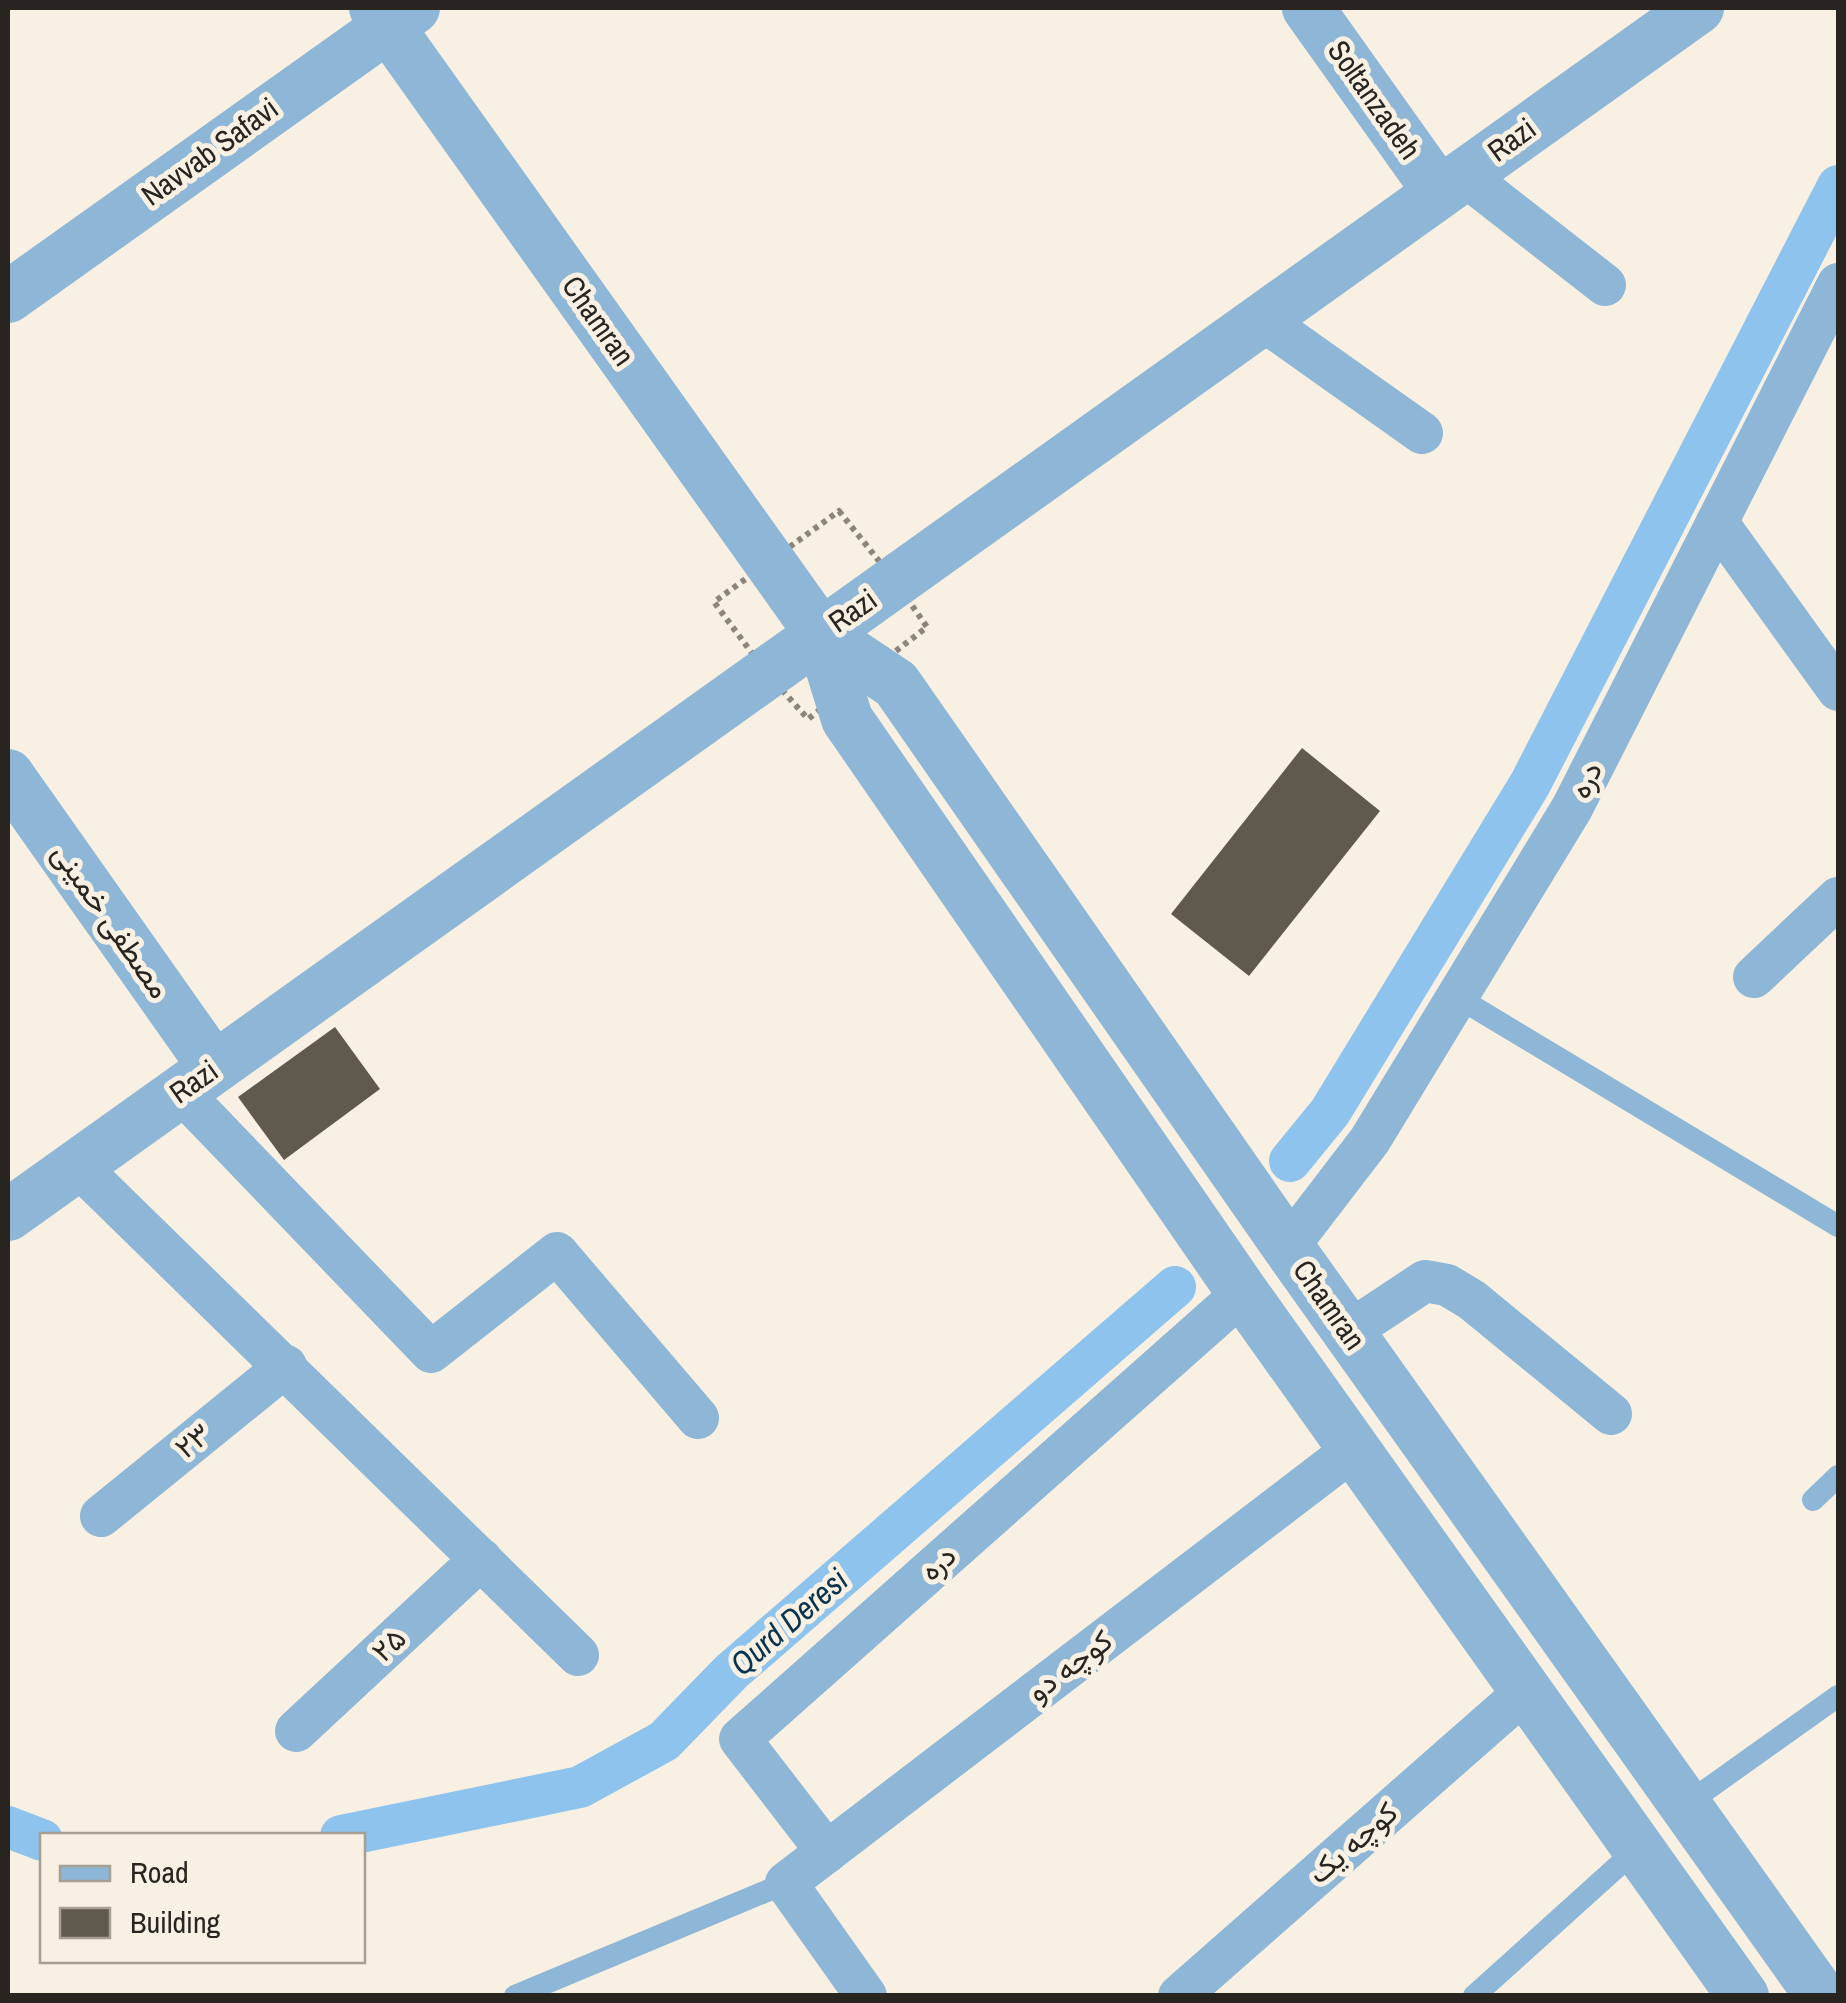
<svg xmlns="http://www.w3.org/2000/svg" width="1846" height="2003" viewBox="0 0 1846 2003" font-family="'Archivo Narrow',Vazirmatn,sans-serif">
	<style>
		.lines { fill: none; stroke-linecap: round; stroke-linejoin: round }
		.canal { stroke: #8dc3ed; stroke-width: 42 }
		.building { fill: #605a4e }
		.path { stroke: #8b857c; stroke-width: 6; stroke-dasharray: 5 5; stroke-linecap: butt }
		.service { stroke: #8db6d7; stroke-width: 22 }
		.minor { stroke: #8db6d7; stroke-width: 42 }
		.tertiary { stroke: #8db6d7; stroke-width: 52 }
		.labels { text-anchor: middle; stroke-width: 10; stroke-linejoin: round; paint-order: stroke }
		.street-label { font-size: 30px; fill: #282520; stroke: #f8f0e2 }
		.water-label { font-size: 32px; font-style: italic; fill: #083450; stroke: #f8f0e2 }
	</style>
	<rect width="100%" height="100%" fill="#f8f0e2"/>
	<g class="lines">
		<g class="canal">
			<path d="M 1290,1161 L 1330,1112 L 1530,784 L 1838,186"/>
			<path d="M 8,1827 L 42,1840"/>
			<path d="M 341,1836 L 580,1787 L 664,1741 L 731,1672 L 1175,1287"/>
		</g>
	</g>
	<g class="building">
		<path d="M 1302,748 L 1380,811 L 1249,976 L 1171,914 Z"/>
		<path d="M 335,1027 L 380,1089 L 284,1160 L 238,1097 Z"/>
	</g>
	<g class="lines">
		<path class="path" d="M 839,511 L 895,581 L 927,627 L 808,719 L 766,672 L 714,602 Z"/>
		<g class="service">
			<path d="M 1457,997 L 1838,1226"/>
			<path d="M 1813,1500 L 1838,1476"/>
			<path d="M 1685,1805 L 1838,1696"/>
			<path d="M 515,1996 L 786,1883"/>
			<path d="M 1474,1996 L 1638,1848"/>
		</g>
		<g class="minor">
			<path d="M 1464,175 L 1605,285"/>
			<path d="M 1261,319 L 1422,433"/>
			<path d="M 1717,522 L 1838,690"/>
			<path d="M 1754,977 L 1838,898"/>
			<path d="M 180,1091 L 431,1352 L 557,1253 L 698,1418"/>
			<path d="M 77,1165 L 578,1655"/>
			<path d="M 1288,1247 L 1370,1140 L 1572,808 L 1838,284"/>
			<path d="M 1348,1332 L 1425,1281 L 1447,1285 L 1472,1300 L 1611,1414"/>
			<path d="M 101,1516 L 286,1366"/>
			<path d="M 296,1731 L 481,1559"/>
			<path d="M 827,1852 L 740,1739 L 1243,1293"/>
			<path d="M 866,1996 L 786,1883 L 1354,1449"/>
			<path d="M 1179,1996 L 1526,1691"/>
		</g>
		<g class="tertiary">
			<path d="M 375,8 L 821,634 L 847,719 L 1243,1293 L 1743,1996"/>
			<path d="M 1308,8 L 1439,192"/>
			<path d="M 8,297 L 414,8"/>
			<path d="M 821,634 L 896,684 L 1288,1247 L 1821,1996"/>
			<path d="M 8,775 L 214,1067"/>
			<path d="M 8,1215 L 1698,8"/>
		</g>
	</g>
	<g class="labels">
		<g class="street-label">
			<text transform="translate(1374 100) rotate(55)" y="10">Soltanzadeh</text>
			<text transform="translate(1512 140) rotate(-36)" y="10">Razi</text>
			<text transform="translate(210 152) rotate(-36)" y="10">Navvab Safavi</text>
			<text transform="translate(598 321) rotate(55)" y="10">Chamran</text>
			<text transform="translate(853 611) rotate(-35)" y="10">Razi</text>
			<text transform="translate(1586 780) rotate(-63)" y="10">دره</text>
			<text transform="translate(111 921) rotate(55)" y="10">مصطفی خمینی</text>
			<text transform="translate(194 1082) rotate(-35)" y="10">Razi</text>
			<text transform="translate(1329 1305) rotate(55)" y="10">Chamran</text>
			<text transform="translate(193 1441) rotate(-39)" y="10">۲۳</text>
			<text transform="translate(938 1563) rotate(-42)" y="10">دره</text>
			<text transform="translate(389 1645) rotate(-43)" y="10">۲۵</text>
			<text transform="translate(1070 1666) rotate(-37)" y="10">کوچه دو</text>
			<text transform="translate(1353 1843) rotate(-41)" y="10">کوچه یک</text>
		</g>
		<g class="water-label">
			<text transform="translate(789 1622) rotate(-41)" y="11">Qurd Deresi</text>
		</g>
	</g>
	<rect width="1846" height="2003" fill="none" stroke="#282520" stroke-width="20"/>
	<rect x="40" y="1833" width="325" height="130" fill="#f8f0e2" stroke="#a59f94" stroke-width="2.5"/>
	<rect x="60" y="1866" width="50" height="15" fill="#8db6d7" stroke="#a59f94" stroke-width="2.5"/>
	<text x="130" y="1883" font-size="30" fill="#282520">Road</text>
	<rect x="60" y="1908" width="50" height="30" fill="#605a4e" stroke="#a59f94" stroke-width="2.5"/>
	<text x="130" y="1933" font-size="30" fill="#282520">Building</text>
</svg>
